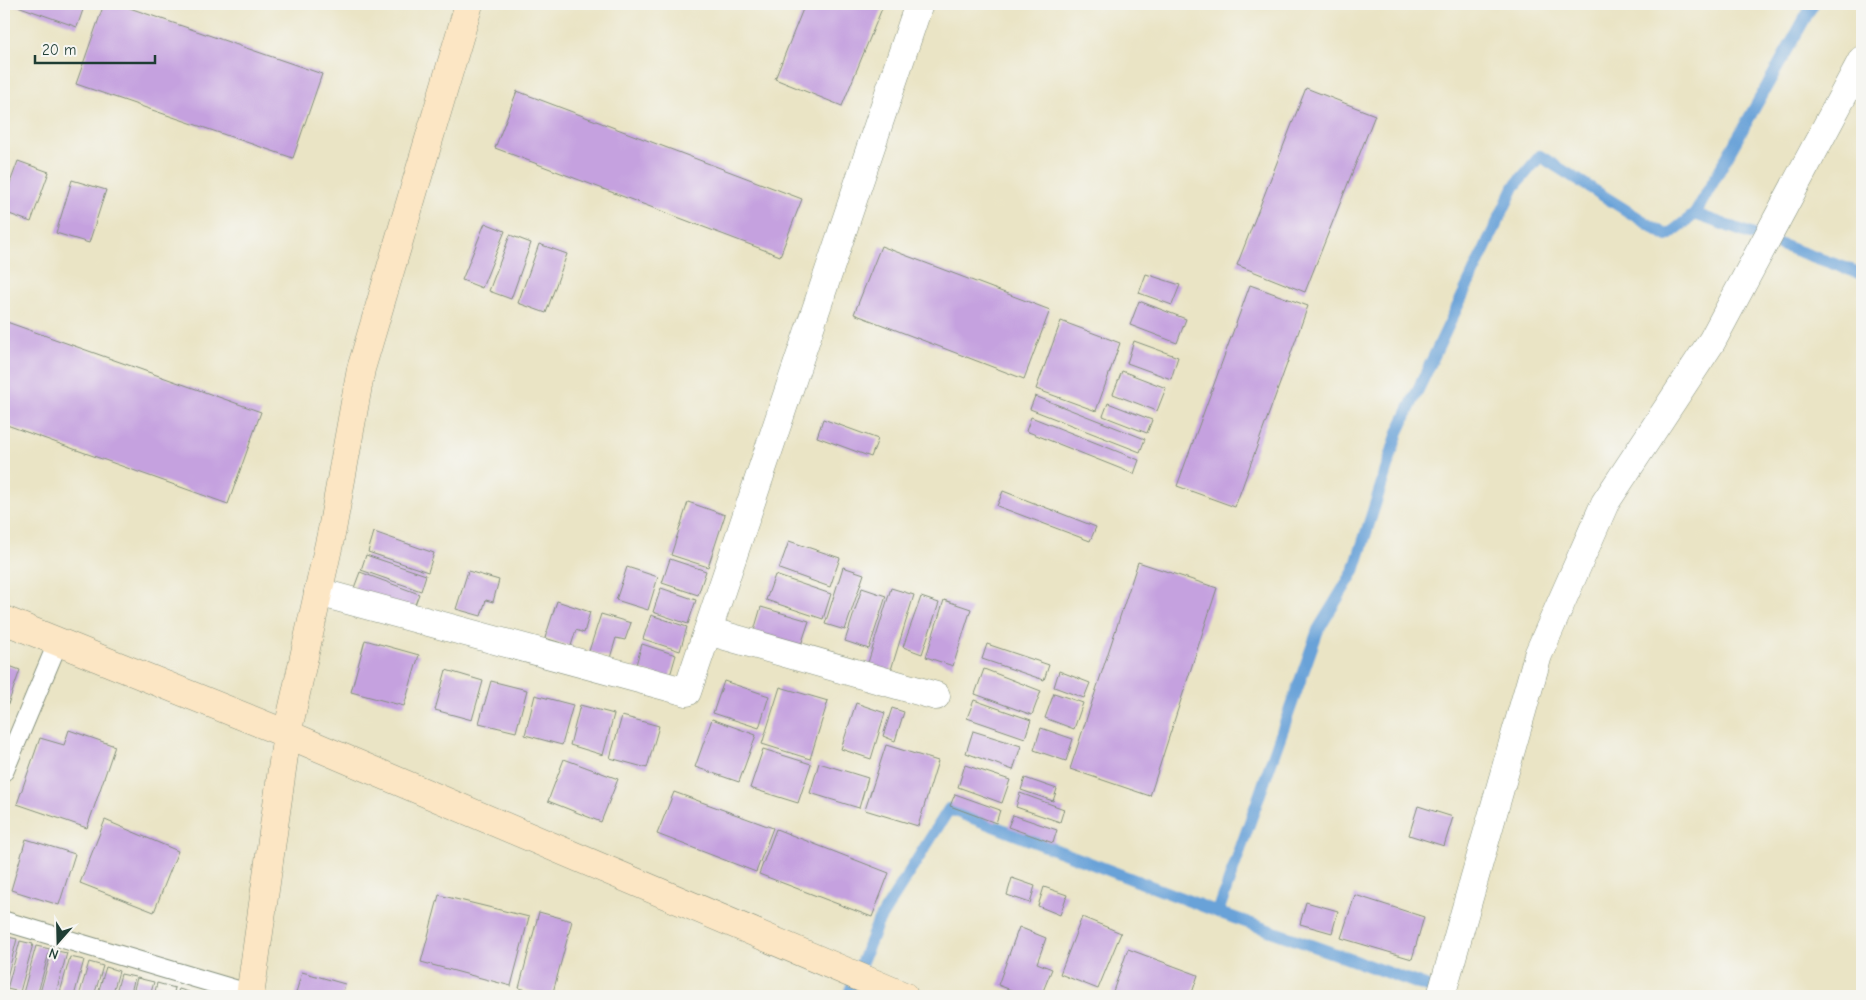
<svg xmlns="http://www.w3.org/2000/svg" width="1866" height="1000" viewBox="0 0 1866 1000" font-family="'Comic Neue',sans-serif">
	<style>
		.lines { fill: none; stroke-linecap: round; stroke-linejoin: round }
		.stream { stroke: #69a2d8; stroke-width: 12 }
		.building { fill: #c5a1df }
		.lane-casing { stroke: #84907c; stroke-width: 21 }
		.street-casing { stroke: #84907c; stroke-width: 29 }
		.secondary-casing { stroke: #84907c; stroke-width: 29 }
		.lane { stroke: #fff; stroke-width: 19 }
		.street { stroke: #fff; stroke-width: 28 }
		.secondary { stroke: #fce6c4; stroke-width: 28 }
	</style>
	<rect width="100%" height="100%" fill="#f6f6f2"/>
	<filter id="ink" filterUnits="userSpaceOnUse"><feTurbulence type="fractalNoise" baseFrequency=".02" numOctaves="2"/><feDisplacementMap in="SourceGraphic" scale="10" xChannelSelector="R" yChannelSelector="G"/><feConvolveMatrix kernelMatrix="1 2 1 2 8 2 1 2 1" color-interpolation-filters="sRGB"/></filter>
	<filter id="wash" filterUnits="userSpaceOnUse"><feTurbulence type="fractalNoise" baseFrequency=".0096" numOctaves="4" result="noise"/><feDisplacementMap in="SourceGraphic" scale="20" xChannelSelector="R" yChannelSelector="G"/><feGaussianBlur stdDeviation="1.12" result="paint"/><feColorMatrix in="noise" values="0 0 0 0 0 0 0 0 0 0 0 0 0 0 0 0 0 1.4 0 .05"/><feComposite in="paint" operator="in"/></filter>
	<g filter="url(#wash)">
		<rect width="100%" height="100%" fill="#eae4c5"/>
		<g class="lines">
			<g class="stream">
				<path d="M 1695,214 L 1862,274"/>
				<path d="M 1218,912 L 1318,630 L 1354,571 L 1398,432 L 1514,187 L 1540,156 L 1667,236 L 1695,214 L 1813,4"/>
				<path d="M 848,996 L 878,922 L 949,809 L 1218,912 L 1445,993"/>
			</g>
		</g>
		<g id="blocks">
			<g class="building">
				<path d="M 12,4 L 85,4 L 77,27 Z"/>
				<path d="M 104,4 L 118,4 L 322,74 L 293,158 L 76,84 Z"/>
				<path d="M 805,4 L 876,4 L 883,6 L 842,106 L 775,79 Z"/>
				<path d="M 1306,88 L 1375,115 L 1305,292 L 1237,265 Z"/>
				<path d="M 517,91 L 802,199 L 780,256 L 495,148 Z"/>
				<path d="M 18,161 L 49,172 L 31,222 L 4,212 L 4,199 Z"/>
				<path d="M 72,180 L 106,190 L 89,243 L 56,233 Z"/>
				<path d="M 485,223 L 505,231 L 482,288 L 462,280 Z"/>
				<path d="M 510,235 L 531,243 L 511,299 L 489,291 Z"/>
				<path d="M 539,244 L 567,254 L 546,313 L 518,303 Z"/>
				<path d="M 881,246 L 1050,310 L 1024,379 L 854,314 Z"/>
				<path d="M 1146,274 L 1180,285 L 1172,305 L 1139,293 Z"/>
				<path d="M 1250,285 L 1308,306 L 1235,507 L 1177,486 Z"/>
				<path d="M 1139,301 L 1186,319 L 1177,343 L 1130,325 Z"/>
				<path d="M 4,321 L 261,412 L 228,504 L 4,424 Z"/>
				<path d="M 1061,321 L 1120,343 L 1096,411 L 1036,389 Z"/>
				<path d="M 1134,341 L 1178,357 L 1171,379 L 1127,363 Z"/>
				<path d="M 1122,371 L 1166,388 L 1157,411 L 1113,394 Z"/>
				<path d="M 1035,396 L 1145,439 L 1140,452 L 1030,409 Z"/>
				<path d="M 1108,403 L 1152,420 L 1147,433 L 1103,416 Z"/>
				<path d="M 1031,417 L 1139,460 L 1134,474 L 1026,431 Z"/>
				<path d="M 823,419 L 878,439 L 871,457 L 817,437 Z"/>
				<path d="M 1003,491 L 1096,527 L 1090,541 L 997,506 Z"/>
				<path d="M 688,502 L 725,515 L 708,567 L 671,555 Z"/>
				<path d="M 374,532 L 434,553 L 428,572 L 368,552 Z"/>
				<path d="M 789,541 L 840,558 L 830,587 L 779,569 Z"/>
				<path d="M 366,555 L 426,575 L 421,591 L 361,570 Z"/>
				<path d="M 670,559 L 706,571 L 698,595 L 662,583 Z"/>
				<path d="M 1138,562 L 1217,588 L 1150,796 L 1070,769 Z"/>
				<path d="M 627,567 L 658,577 L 648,610 L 616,600 Z"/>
				<path d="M 843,567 L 864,574 L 845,630 L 825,624 Z"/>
				<path d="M 468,571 L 499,580 L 493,602 L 486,600 L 481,616 L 456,609 Z"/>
				<path d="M 360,572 L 419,594 L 413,610 L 354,588 Z"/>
				<path d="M 775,575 L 831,594 L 823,619 L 766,600 Z"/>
				<path d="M 661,588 L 696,600 L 688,624 L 653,612 Z"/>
				<path d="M 862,588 L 886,596 L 869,649 L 845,641 Z"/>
				<path d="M 891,588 L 914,595 L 890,673 L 867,666 Z"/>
				<path d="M 921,597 L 939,603 L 922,654 L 903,647 Z"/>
				<path d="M 944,600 L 971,609 L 953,666 L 926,657 Z"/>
				<path d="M 557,601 L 590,612 L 584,633 L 576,630 L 571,646 L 545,638 Z"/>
				<path d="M 761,607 L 809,621 L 800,648 L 753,634 Z"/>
				<path d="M 601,614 L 631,623 L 625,640 L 616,638 L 610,658 L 589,651 Z"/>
				<path d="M 651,615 L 687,627 L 680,651 L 643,639 Z"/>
				<path d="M 365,640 L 419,655 L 404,706 L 351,692 Z"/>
				<path d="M 642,644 L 676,655 L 669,679 L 635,668 Z"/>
				<path d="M 987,644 L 1049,665 L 1044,680 L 982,659 Z"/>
				<path d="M 4,664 L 20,670 L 6,710 L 4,709 Z"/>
				<path d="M 984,669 L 1041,691 L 1032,715 L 975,694 Z"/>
				<path d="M 446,670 L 483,681 L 472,720 L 435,710 Z"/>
				<path d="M 1059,671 L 1090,683 L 1084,698 L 1054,687 Z"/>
				<path d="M 491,681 L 527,690 L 516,732 L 479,723 Z"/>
				<path d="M 724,681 L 769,696 L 759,728 L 713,713 Z"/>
				<path d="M 780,687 L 828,701 L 810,759 L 762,744 Z"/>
				<path d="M 1054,693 L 1083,703 L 1074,729 L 1045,718 Z"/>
				<path d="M 535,695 L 573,705 L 562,745 L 525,735 Z"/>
				<path d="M 974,700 L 1031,720 L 1025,738 L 967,718 Z"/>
				<path d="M 856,703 L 885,713 L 871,759 L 841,749 Z"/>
				<path d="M 580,705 L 614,714 L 603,755 L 570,745 Z"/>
				<path d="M 892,708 L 904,712 L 895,741 L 883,736 Z"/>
				<path d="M 622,716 L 659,726 L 647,768 L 610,758 Z"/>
				<path d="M 712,719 L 756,735 L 739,782 L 695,767 Z"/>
				<path d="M 1041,728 L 1073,739 L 1066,761 L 1034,750 Z"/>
				<path d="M 69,730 L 115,746 L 87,828 L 17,804 L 40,738 L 64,745 Z"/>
				<path d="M 973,731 L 1021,746 L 1013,770 L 966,753 Z"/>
				<path d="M 886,745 L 938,761 L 918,826 L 865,810 Z"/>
				<path d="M 763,749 L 811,764 L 798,803 L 750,788 Z"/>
				<path d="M 564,759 L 618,779 L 601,822 L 548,801 Z"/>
				<path d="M 819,763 L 868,778 L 859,808 L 810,793 Z"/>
				<path d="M 965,765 L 1010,780 L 1002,803 L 958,787 Z"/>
				<path d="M 1025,778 L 1057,789 L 1053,801 L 1021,790 Z"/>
				<path d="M 674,792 L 773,828 L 756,872 L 657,834 Z"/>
				<path d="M 1020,793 L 1064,809 L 1060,822 L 1016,807 Z"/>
				<path d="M 955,794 L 1000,810 L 996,823 L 950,806 Z"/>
				<path d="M 1418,806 L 1453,817 L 1444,846 L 1409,835 Z"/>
				<path d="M 1013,815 L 1057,830 L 1053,843 L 1008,827 Z"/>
				<path d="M 105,820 L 178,851 L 154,912 L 80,883 Z"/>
				<path d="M 776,829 L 889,873 L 872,917 L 759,874 Z"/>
				<path d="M 26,839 L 75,854 L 59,905 L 11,890 Z"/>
				<path d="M 1012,878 L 1035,886 L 1030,903 L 1007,895 Z"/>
				<path d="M 1044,887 L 1067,895 L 1060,915 L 1038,906 Z"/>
				<path d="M 439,895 L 529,917 L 511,986 L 421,962 Z"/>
				<path d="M 1355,895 L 1424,917 L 1412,959 L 1341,938 Z"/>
				<path d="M 1306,902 L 1338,911 L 1332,933 L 1300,924 Z"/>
				<path d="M 539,912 L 572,921 L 552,996 L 519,988 Z"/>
				<path d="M 1082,917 L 1121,933 L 1098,989 L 1060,974 Z"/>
				<path d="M 1019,927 L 1046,938 L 1037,963 L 1052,969 L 1041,996 L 1027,996 L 998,985 Z"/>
				<path d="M 4,936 L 17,939 L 4,989 Z"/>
				<path d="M 20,941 L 33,944 L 20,992 L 7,989 Z"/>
				<path d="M 36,946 L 50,949 L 37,996 L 35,996 L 23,993 Z"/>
				<path d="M 1128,949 L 1198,975 L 1191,996 L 1117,996 L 1112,994 Z"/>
				<path d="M 52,950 L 67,953 L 55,996 L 39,996 Z"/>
				<path d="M 70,957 L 84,960 L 74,996 L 59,996 Z"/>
				<path d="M 89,962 L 103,966 L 94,996 L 79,996 Z"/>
				<path d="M 106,967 L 119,971 L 112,996 L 97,996 Z"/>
				<path d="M 302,972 L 345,984 L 342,996 L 295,996 Z"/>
				<path d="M 121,974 L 135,977 L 130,996 L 115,996 Z"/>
				<path d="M 137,978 L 154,982 L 150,996 L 132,996 Z"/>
				<path d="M 157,983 L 175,988 L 173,996 L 154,996 Z"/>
				<path d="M 179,989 L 189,992 L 188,996 L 176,996 Z"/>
			</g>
		</g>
	</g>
	<g filter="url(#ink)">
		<use href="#blocks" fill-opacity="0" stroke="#84907c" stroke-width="1"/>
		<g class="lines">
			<defs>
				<g id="lane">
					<path d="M 4,771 L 58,642"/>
					<path d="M 4,921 L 250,994"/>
				</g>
				<g id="street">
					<path d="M 318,592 L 687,692 L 919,4"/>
					<path d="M 708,631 L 936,696"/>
					<path d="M 1441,996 L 1538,655 L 1605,503 L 1712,341 L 1862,60"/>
				</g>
				<g id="secondary">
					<path d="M 4,620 L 287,734 L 904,996"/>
					<path d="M 250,996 L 287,734 L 332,530 L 361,369 L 469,4"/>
				</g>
			</defs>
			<use href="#lane" class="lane-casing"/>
			<use href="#street" class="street-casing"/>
			<use href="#secondary" class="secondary-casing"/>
			<use href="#lane" class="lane"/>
			<use href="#street" class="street"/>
			<use href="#secondary" class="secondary"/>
		</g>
	</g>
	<rect width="1866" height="1000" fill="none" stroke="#f6f6f2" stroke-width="20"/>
	<g transform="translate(58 942) rotate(200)" stroke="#f6f6f2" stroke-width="4" paint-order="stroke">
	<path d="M0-4L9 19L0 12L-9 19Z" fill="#1f3d34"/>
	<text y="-8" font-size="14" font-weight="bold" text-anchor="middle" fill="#1f3d34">N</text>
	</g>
	<path d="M35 55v8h120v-8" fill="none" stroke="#1f3d34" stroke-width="2.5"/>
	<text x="42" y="55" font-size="15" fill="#1f3d34" stroke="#f6f6f2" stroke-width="4" paint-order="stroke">20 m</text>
</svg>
